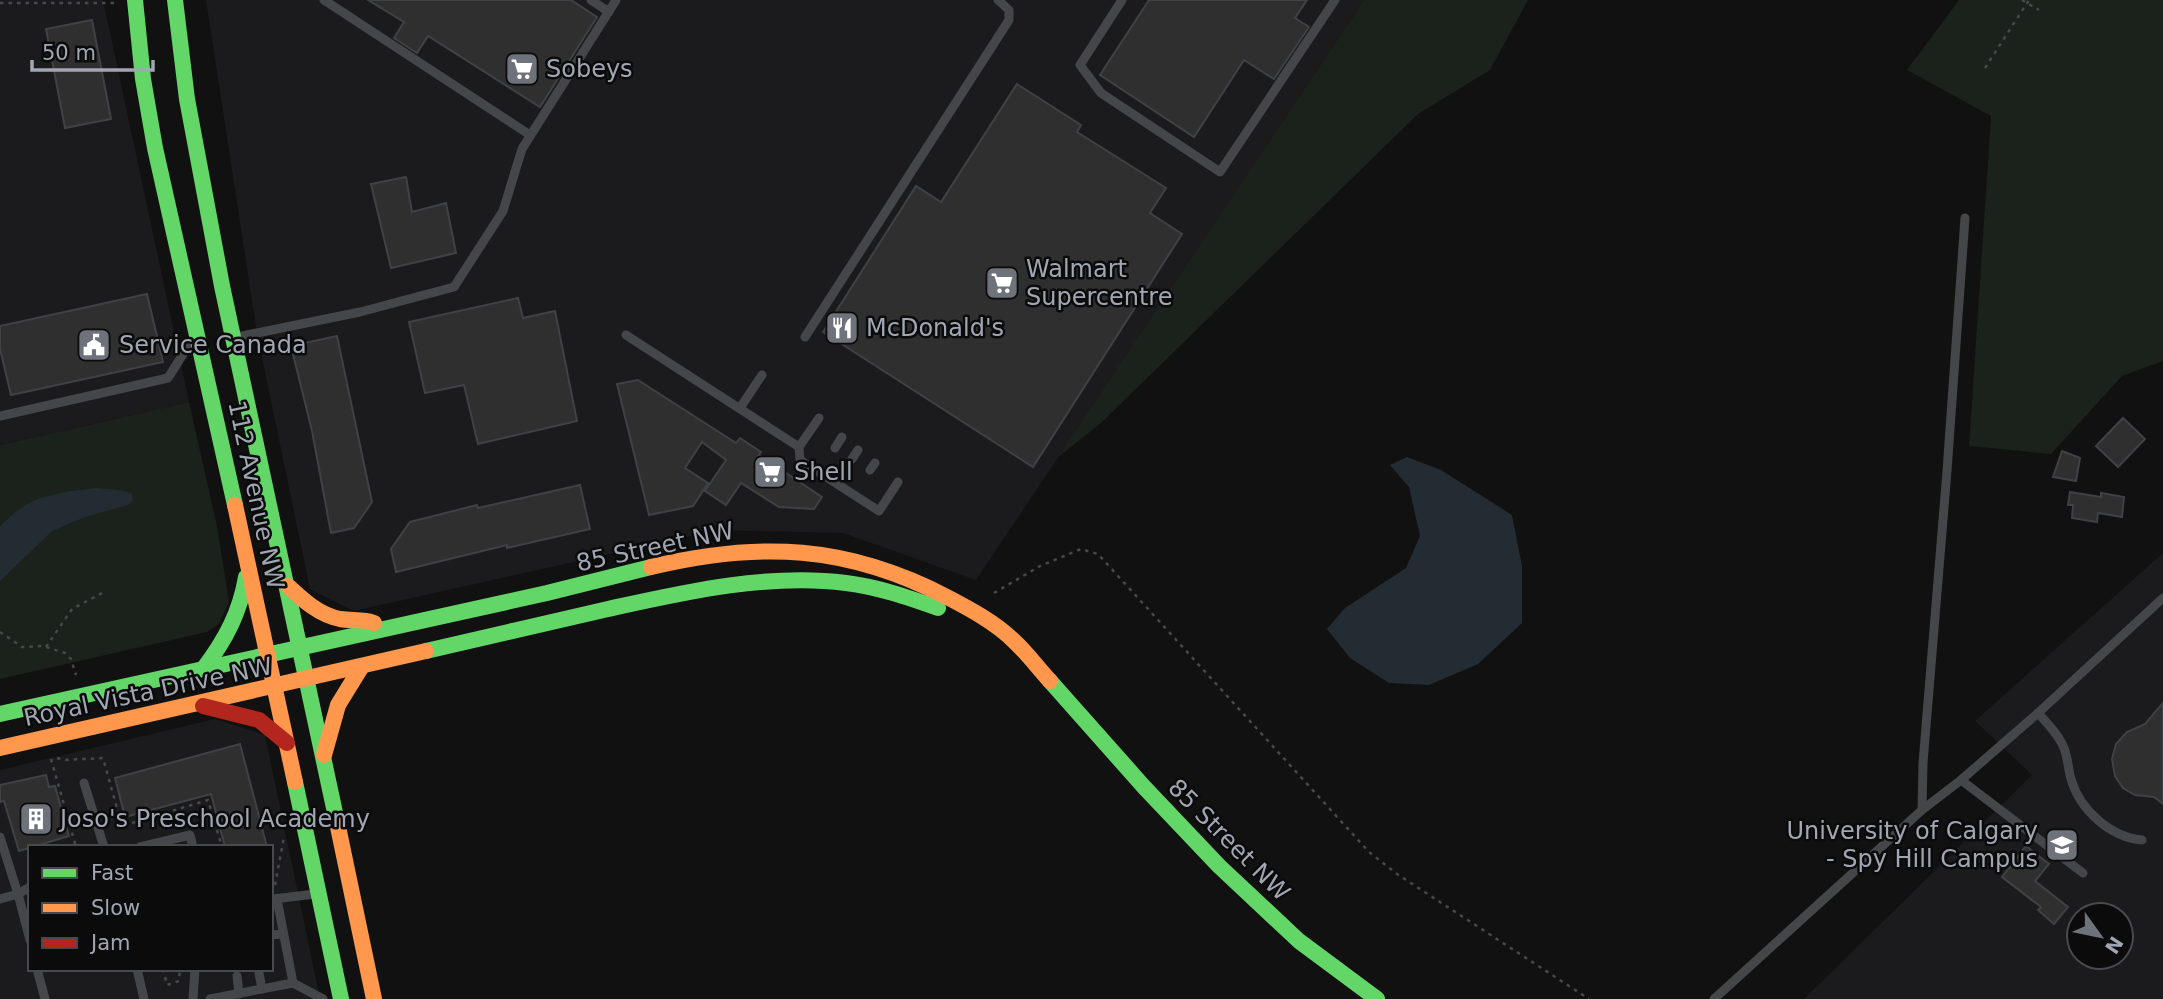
<svg xmlns="http://www.w3.org/2000/svg" width="2163" height="999" viewBox="0 0 2163 999" font-family="'DejaVu Sans',sans-serif">
	<style>
		.built { fill: #1b1b1d; fill-rule: evenodd }
		.green { fill: #1b211b }
		.water { fill: #242c33 }
		.building { fill: #2f2f30; stroke: #3f4145; stroke-width: 2 }
		.lines { fill: none; stroke-linecap: round; stroke-linejoin: round }
		.path { stroke: #46484c; stroke-width: 2.5; stroke-dasharray: 3.5 5; stroke-linecap: butt }
		.lane { stroke: #45464a; stroke-width: 9 }
		.fast { stroke: #63d668; stroke-width: 16 }
		.slow { stroke: #ff974d; stroke-width: 16 }
		.jam { stroke: #b3261e; stroke-width: 16 }
		.labels { text-anchor: middle; stroke-width: 5; stroke-linejoin: round; paint-order: stroke }
		.poi-label { font-size: 24px; fill: #a0a7b3; stroke: #0b0b0c; text-anchor: start }
		.street-label { font-size: 24px; fill: #a0a7b3; stroke: #0b0b0c }
	</style>
	<rect width="100%" height="100%" fill="#111"/>
	<g class="built">
		<path d="M 0,0 L 103,0 L 189,402 L 0,445 Z"/>
		<path d="M 206,0 L 1364,0 L 976,580 L 843,533 L 717,530 L 354,611 L 310,589 L 257,333 Z"/>
		<path d="M 2163,553 L 2163,999 L 1804,999 L 2032,775 L 1975,721 ZM 2079,915 L 2121,915 L 2121,957 L 2079,957 Z"/>
		<path d="M 215,719 L 265,735 L 320,999 L 0,999 L 0,770 ZM 30,847 L 271,847 L 271,969 L 30,969 Z"/>
	</g>
	<g class="green">
		<path d="M 1364,0 L 1528,0 L 1490,70 L 1418,114 L 1101,423 L 1057,458 Z"/>
		<path d="M 1959,0 L 2163,0 L 2163,361 L 2122,376 L 2051,454 L 1969,446 L 1991,116 L 1907,70 Z"/>
		<path d="M 189,402 L 217,526 L 229,602 L 219,624 L 207,632 L 0,679 L 0,445 Z"/>
	</g>
	<g class="water">
		<path d="M 1407,457 L 1441,470 L 1512,515 L 1522,566 L 1522,623 L 1478,664 L 1429,685 L 1389,683 L 1350,658 L 1327,629 L 1345,608 L 1406,568 L 1420,536 L 1409,487 L 1390,465 Z"/>
		<path d="M 96,488 L 120,490 L 132,494 L 133,500 L 128,505 L 85,517 L 52,531 L 0,581 L 0,527 C 28,495 56,493 96,488 Z"/>
	</g>
	<g class="building">
		<path d="M 368,0 L 571,0 L 597,17 L 540,107 L 428,36 L 417,53 L 394,38 L 404,22 Z"/>
		<path d="M 1149,0 L 1307,0 L 1295,18 L 1309,27 L 1274,79 L 1244,60 L 1194,137 L 1100,75 Z"/>
		<path d="M 92,20 L 111,119 L 65,128 L 46,29 Z"/>
		<path d="M 1017,84 L 1081,125 L 1077,132 L 1166,188 L 1150,213 L 1182,234 L 1033,467 L 823,332 L 916,186 L 941,202 Z"/>
		<path d="M 406,177 L 412,212 L 446,203 L 456,253 L 391,268 L 371,184 Z"/>
		<path d="M 147,294 L 163,362 L 11,395 L 0,349 L 0,326 Z"/>
		<path d="M 518,298 L 523,318 L 555,311 L 577,421 L 478,444 L 464,385 L 425,393 L 409,322 Z"/>
		<path d="M 337,336 L 372,502 L 354,528 L 331,533 L 312,431 L 291,346 Z"/>
		<path d="M 638,380 L 736,443 L 740,438 L 761,452 L 759,455 L 822,497 L 814,509 L 779,507 L 741,483 L 726,505 L 705,491 L 726,460 L 702,442 L 685,468 L 708,483 L 693,506 L 649,515 L 617,384 Z"/>
		<path d="M 2123,418 L 2145,439 L 2118,467 L 2096,446 Z"/>
		<path d="M 2062,451 L 2080,458 L 2076,481 L 2053,477 Z"/>
		<path d="M 580,485 L 590,529 L 507,548 L 507,545 L 396,572 L 391,549 L 410,522 L 477,505 L 478,508 Z"/>
		<path d="M 2070,492 L 2101,497 L 2101,493 L 2124,497 L 2122,517 L 2098,513 L 2097,522 L 2072,518 L 2073,505 L 2068,505 Z"/>
		<path d="M 2163,703 L 2163,804 L 2154,797 L 2135,795 L 2123,788 L 2115,776 L 2112,759 L 2116,744 L 2127,732 L 2145,724 Z"/>
		<path d="M 240,744 L 267,847 L 225,847 L 211,794 L 125,817 L 115,778 Z"/>
		<path d="M 46,775 L 49,787 L 55,786 L 69,836 L 19,851 L 4,801 L 0,802 L 0,785 Z"/>
		<path d="M 2026,846 L 2049,864 L 2035,881 L 2068,907 L 2054,924 L 2038,910 L 2041,907 L 2002,877 Z"/>
	</g>
	<g class="lines">
		<g class="path">
			<path d="M 2022,0 L 2039,10"/>
			<path d="M 0,3 L 116,3"/>
			<path d="M 1985,68 L 2029,0"/>
			<path d="M 994,593 L 1040,566 L 1081,549 L 1098,554 L 1369,852 L 1397,874 L 1589,999"/>
			<path d="M 0,632 L 22,647 L 43,646 L 65,653 L 71,659 L 76,675"/>
			<path d="M 46,647 L 72,609 L 104,592"/>
			<path d="M 57,758 L 64,760 L 103,758 L 122,826 L 208,800 L 222,847"/>
			<path d="M 51,759 L 76,847"/>
			<path d="M 275,885 L 284,837"/>
			<path d="M 163,969 L 167,985 L 179,981 L 180,969"/>
		</g>
		<g class="lane">
			<path d="M 324,0 L 530,135"/>
			<path d="M 591,0 L 609,12"/>
			<path d="M 1122,0 L 1080,65 L 1101,93 L 1220,172 L 1335,0"/>
			<path d="M 626,335 L 799,447 L 819,418"/>
			<path d="M 237,337 L 360,312 L 454,287 L 503,211 L 522,149 L 616,0"/>
			<path d="M 805,337 L 1009,20 L 1009,10 L 998,0"/>
			<path d="M 740,408 L 762,375"/>
			<path d="M 0,416 L 168,378 L 192,340"/>
			<path d="M 799,447 L 800,460 L 879,511 L 898,482"/>
			<path d="M 835,448 L 842,437"/>
			<path d="M 852,459 L 858,450"/>
			<path d="M 870,470 L 875,463"/>
			<path d="M 2038,713 C 2047,723 2059,735 2064,748 C 2068,758 2068,769 2071,779 C 2080,810 2110,837 2142,840"/>
			<path d="M 1961,780 L 2083,873"/>
			<path d="M 84,783 L 104,847"/>
			<path d="M 1922,810 L 1923,763 L 1947,471 L 1965,218"/>
			<path d="M 0,837 L 18,894 L 0,899"/>
			<path d="M 140,847 L 190,835 L 193,847"/>
			<path d="M 18,894 L 30,940"/>
			<path d="M 18,894 L 30,887"/>
			<path d="M 273,899 L 315,894"/>
			<path d="M 277,899 L 293,983"/>
			<path d="M 271,935 L 283,934"/>
			<path d="M 37,969 L 45,999"/>
			<path d="M 137,969 L 144,999"/>
			<path d="M 259,973 L 262,989"/>
			<path d="M 237,976 L 239,994"/>
			<path d="M 193,999 L 195,969"/>
			<path d="M 210,999 L 293,983 L 323,999"/>
			<path d="M 1714,999 L 1922,810 L 1961,780 L 2038,713 L 2163,598"/>
		</g>
		<g class="fast">
			<path d="M 135,0 L 143,79 L 155,148 L 235,505"/>
			<path d="M 175,0 L 187,99 L 222,286 L 337,822"/>
			<path d="M 426,651 C 487,637 547,623 608,609 C 685,592 767,573 846,583 C 878,587 907,597 938,608"/>
			<path d="M 204,668 C 226,639 240,612 246,577"/>
			<path d="M 1050,681 L 1144,787 L 1219,866 L 1299,941 L 1377,999"/>
			<path d="M 0,714 L 547,593 L 651,567"/>
			<path d="M 295,782 L 341,999"/>
		</g>
		<g class="slow">
			<path d="M 235,505 L 295,782"/>
			<path d="M 651,567 C 760,541 847,545 947,597 C 970,609 996,623 1014,641 C 1027,653 1038,668 1050,681"/>
			<path d="M 288,586 C 303,600 319,615 340,619 C 352,621 363,619 374,623"/>
			<path d="M 0,748 L 426,651"/>
			<path d="M 324,755 L 338,705 L 362,666"/>
			<path d="M 337,822 L 374,999"/>
		</g>
		<path class="jam" d="M 203,706 L 259,720 L 287,743"/>
	</g>
	<defs>
		<symbol id="supermarket-square" viewBox="-11 -11 22 22"><rect x="-9" y="-9" width="18" height="18" rx="4" fill="#6e727a" stroke="#0b0b0c"/><path d="M-6-5.5h2.5l.6 2H6L4.5 2H-2.5L-4.4-4H-6ZM-1.5 3.2a1.3 1.3 0 1 0 .1 0ZM3 3.2a1.3 1.3 0 1 0 .1 0Z" fill="#fff"/></symbol>
		<symbol id="restaurant-square" viewBox="-11 -11 22 22"><rect x="-9" y="-9" width="18" height="18" rx="4" fill="#6e727a" stroke="#0b0b0c"/><path d="M-5-6h1v4h1v-4h1v4h1v-4h1v5L-1.5 .5V6h-2V.5L-5-1ZM5-6V6H3V1.5H1.5Q1.5-4 5-6Z" fill="#fff"/></symbol>
		<symbol id="civic-square" viewBox="-11 -11 22 22"><rect x="-9" y="-9" width="18" height="18" rx="4" fill="#6e727a" stroke="#0b0b0c"/><path d="M-.6-6.5H3V-4.5H.6V-3L4-1V1h2V6H-6V1h2V-1L-.6-3ZM-1.2 2.5V6h2.4V2.5Z" fill="#fff"/></symbol>
		<symbol id="building-square" viewBox="-11 -11 22 22"><rect x="-9" y="-9" width="18" height="18" rx="4" fill="#6e727a" stroke="#0b0b0c"/><path d="M-4-6H4V6H1V3H-1V6H-4ZM-2.5-4.3h1.7v1.8h-1.7ZM.8-4.3h1.7v1.8H.8ZM-2.5-1h1.7V.8h-1.7ZM.8-1h1.7V.8H.8Z" fill="#fff"/></symbol>
		<symbol id="university-square" viewBox="-11 -11 22 22"><rect x="-9" y="-9" width="18" height="18" rx="4" fill="#6e727a" stroke="#0b0b0c"/><path d="M0-5L7-2L0 1L-7-2ZM-4 1L0 2.5L4 1V4Q0 6-4 4Z" fill="#fff"/></symbol>
	</defs>
	<g fill-rule="evenodd">
		<use href="#supermarket-square" x="503" y="50" width="38" height="38"/>
		<use href="#supermarket-square" x="983" y="264" width="38" height="38"/>
		<use href="#restaurant-square" x="823" y="309" width="38" height="38"/>
		<use href="#civic-square" x="75" y="326" width="38" height="38"/>
		<use href="#supermarket-square" x="751" y="453" width="38" height="38"/>
		<use href="#building-square" x="17" y="800" width="38" height="38"/>
		<use href="#university-square" x="2043" y="826" width="38" height="38"/>
	</g>
	<g class="labels">
		<g class="poi-label">
			<text x="546" y="77">Sobeys</text>
			<text x="1026" y="277">Walmart<tspan x="1026" dy="28">Supercentre</tspan></text>
			<text x="866" y="336">McDonald's</text>
			<text x="119" y="353">Service Canada</text>
			<text x="794" y="480">Shell</text>
			<text x="60" y="827">Joso's Preschool Academy</text>
			<text x="2038" y="839" text-anchor="end">University of Calgary<tspan x="2038" dy="28">- Spy Hill Campus</tspan></text>
		</g>
		<g class="street-label">
			<text transform="translate(256 495) rotate(78)" y="8">112 Avenue NW</text>
			<text transform="translate(655 547) rotate(-12)" y="8">85 Street NW</text>
			<text transform="translate(148 692) rotate(-12)" y="8">Royal Vista Drive NW</text>
			<text transform="translate(1229 840) rotate(45)" y="8">85 Street NW</text>
		</g>
	</g>
	<rect x="28" y="845" width="245" height="126" fill="#0b0b0c" stroke="#47494f" stroke-width="2"/>
	<rect x="42" y="868" width="35" height="10" fill="#63d668" stroke="#47494f" stroke-width="2"/>
	<text x="91" y="880" font-size="21" fill="#a0a7b3">Fast</text>
	<rect x="42" y="903" width="35" height="10" fill="#ff974d" stroke="#47494f" stroke-width="2"/>
	<text x="91" y="915" font-size="21" fill="#a0a7b3">Slow</text>
	<rect x="42" y="938" width="35" height="10" fill="#b3261e" stroke="#47494f" stroke-width="2"/>
	<text x="91" y="950" font-size="21" fill="#a0a7b3">Jam</text>
	<g transform="translate(2100 936) rotate(123)"><circle r="33" fill="#0b0b0c" stroke="#47494f" stroke-width="2"/>
	<path d="M0-5L12 26L0 18L-12 26Z" fill="#6e727a"/>
	<text y="-10" font-size="19" font-weight="bold" text-anchor="middle" fill="#a0a7b3">N</text>
	</g>
	<path d="M32 60v10h121v-10" fill="none" stroke="#a0a7b3" stroke-width="3.5"/>
	<text x="42" y="60" font-size="21" fill="#a0a7b3" stroke="#0b0b0c" stroke-width="5" paint-order="stroke">50 m</text>
</svg>
